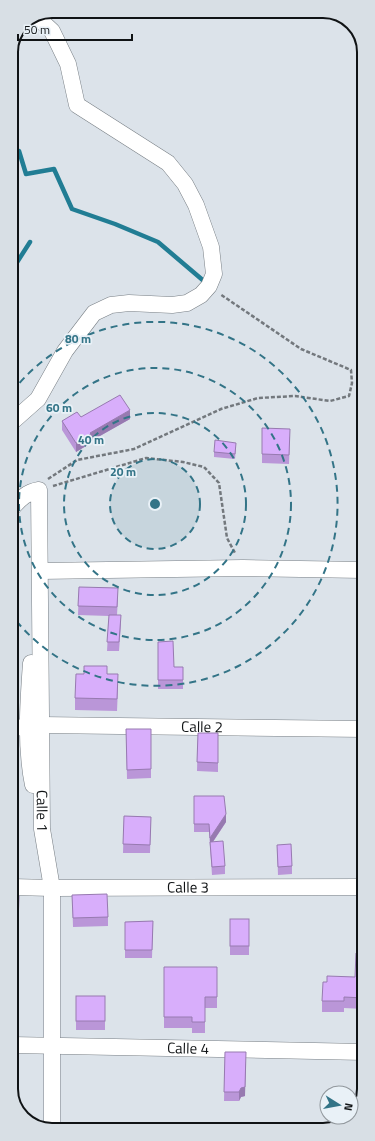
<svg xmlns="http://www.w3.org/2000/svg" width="375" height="1141" viewBox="0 0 375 1141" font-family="'Titillium Web',sans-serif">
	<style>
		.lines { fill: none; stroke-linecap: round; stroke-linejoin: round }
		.stream { stroke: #217d94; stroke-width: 4.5 }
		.minor-casing { stroke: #787f85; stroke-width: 17 }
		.path { stroke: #73787d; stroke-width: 2.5; stroke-dasharray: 4 2; stroke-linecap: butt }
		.minor { stroke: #fff; stroke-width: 16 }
		.wall { fill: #ba96d8 }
		.shaded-wall { fill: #977ab0 }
		.building { fill: #d8aefb; stroke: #977ab0 }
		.ring { fill: none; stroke: #337487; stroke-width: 2; stroke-dasharray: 7 5 }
		.labels { text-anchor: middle; stroke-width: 3.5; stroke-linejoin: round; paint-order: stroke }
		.street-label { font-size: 15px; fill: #101315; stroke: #e9f1f7 }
		.rim { fill: none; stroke: #101315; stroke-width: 2 }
		.centre { fill: #337487; stroke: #e9f1f7; stroke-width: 2 }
		.ring-label { font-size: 12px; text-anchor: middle; font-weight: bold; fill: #337487; stroke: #e9f1f7; stroke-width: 3.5; stroke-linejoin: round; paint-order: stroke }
	</style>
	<rect width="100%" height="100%" fill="#dce3ea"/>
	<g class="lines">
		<g class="stream">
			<path d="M 11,150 L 19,151 L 26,174 L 54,169 L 72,209 L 115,224 L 158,242 L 205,282"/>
			<path d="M 11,268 L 14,267 L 30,242"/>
		</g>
		<defs>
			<g id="minor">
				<path d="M 12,422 L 38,399 L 65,351 L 94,313 L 111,305 L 129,303 L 172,305 L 187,303 L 201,295 L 209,286 L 214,274 L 211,247 L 196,205 L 185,184 L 168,163 L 77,105 L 68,64 L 52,31 L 37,17"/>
				<path id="s1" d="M 12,508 C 20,499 27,492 39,490 L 42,829 L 52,888 L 52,1130"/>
				<path d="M 40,571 L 243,568 L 363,570"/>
				<path d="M 31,663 C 28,703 25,746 33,785"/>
				<path id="s2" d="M 41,725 L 364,729"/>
				<path d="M 12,727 L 28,728"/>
				<path id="s3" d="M 12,887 L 52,888 L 364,887"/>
				<path id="s4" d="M 12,1045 L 364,1052"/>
			</g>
		</defs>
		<use href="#minor" class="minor-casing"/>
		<g class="path">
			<path d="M 48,479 L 77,460 L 134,449 L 221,409 L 258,398 L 295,396 L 330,401 L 349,396 L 352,383 L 351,370 L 301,349 L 220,294"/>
			<path d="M 53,486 L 146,458 L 183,462 L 204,467 L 219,483 L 227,538 L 235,553"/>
		</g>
		<use href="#minor" class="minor"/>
	</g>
	<g class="wall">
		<path d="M 81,417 L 130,419 L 91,441 L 91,443 L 76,452 L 62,430 L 62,421 Z"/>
		<path d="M 262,428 L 290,437 L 289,464 L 262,463 Z"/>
		<path d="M 236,447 L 235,459 L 214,457 L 214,452 Z"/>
		<path d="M 79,587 L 118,597 L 117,615 L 121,624 L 119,651 L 107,651 L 109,616 L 78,615 Z"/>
		<path d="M 158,642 L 174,667 L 183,667 L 183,689 L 158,689 Z"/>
		<path d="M 12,671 L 16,679 L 15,694 L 12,694 Z"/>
		<path d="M 107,674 L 118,687 L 117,711 L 75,710 L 75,698 Z"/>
		<path d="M 126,729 L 151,729 L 151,778 L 127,779 Z"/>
		<path d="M 198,733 L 218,733 L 218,772 L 197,771 Z"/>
		<path d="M 194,796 L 226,822 L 213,842 L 225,866 L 225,874 L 212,875 L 209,832 L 194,832 Z"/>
		<path d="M 124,816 L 151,817 L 150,853 L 123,853 Z"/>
		<path d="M 277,845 L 292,866 L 292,874 L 278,875 Z"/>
		<path d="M 72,895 L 108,917 L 108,926 L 73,927 Z"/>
		<path d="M 12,896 L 19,909 L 18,936 L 12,936 Z"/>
		<rect x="230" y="919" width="19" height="36"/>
		<path d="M 153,921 L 152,958 L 125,958 L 125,922 Z"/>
		<path d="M 364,953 L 364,1009 L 344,1008 L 344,1012 L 322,1012 L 322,1001 L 327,982 L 355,977 Z"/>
		<path d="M 164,967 L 217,967 L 217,1008 L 205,1008 L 205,1033 L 192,1033 L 192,1028 L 164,1028 Z"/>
		<rect x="76" y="996" width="29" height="34"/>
		<path d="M 225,1052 L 245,1096 L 241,1097 L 239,1101 L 224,1101 Z"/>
		<path d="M 363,1078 L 364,1089 L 356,1113 L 356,1103 Z"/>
	</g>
	<g class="shaded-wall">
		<path d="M 130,410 L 130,419 L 91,441 L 91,443 L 76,452 L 76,443 L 90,433 Z"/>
		<path d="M 226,814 L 226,822 L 210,846 L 210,838 Z"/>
		<path d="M 246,1061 L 245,1096 L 241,1097 L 239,1101 L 239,1092 Z"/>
	</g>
	<g class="building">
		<path d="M 120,395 L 130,410 L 90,433 L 91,434 L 76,443 L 62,421 L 77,412 L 81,417 Z"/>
		<path d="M 262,428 L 290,429 L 289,455 L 262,454 Z"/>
		<path d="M 215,440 L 236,443 L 235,454 L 214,452 Z"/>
		<path d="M 79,587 L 118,588 L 117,607 L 78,606 Z"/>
		<path d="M 109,615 L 121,615 L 119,642 L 107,642 Z"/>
		<path d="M 173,641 L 174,667 L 183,667 L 183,680 L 158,680 L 158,642 Z"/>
		<path d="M 84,666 L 107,666 L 107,674 L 118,674 L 117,699 L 75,698 L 76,674 L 84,674 Z"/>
		<path d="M 12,671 L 16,671 L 15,686 L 12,686 Z"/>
		<path d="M 126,729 L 151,729 L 151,769 L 127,770 Z"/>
		<path d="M 198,733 L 218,733 L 218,763 L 197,762 Z"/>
		<path d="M 194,796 L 224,796 L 226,814 L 210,838 L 209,824 L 194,824 Z"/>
		<path d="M 124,816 L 151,817 L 150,845 L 123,844 Z"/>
		<path d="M 223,841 L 225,866 L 212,867 L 210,842 Z"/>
		<path d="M 291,844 L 292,866 L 278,867 L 277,845 Z"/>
		<path d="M 107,894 L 108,917 L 73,918 L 72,895 Z"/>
		<path d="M 12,896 L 19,896 L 18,924 L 12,924 Z"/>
		<rect x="230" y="919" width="19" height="27"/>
		<path d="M 153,921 L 152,950 L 125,950 L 125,922 Z"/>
		<path d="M 356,953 L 364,953 L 364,998 L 344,997 L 344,1001 L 322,1001 L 323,982 L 327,982 L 327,976 L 355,977 Z"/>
		<path d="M 164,967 L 217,967 L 217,997 L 205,997 L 205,1022 L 192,1022 L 192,1017 L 164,1017 Z"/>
		<rect x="76" y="996" width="29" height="25"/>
		<path d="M 225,1052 L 246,1052 L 245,1087 L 241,1088 L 239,1092 L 224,1092 Z"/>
		<path d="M 363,1069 L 364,1069 L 364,1089 L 359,1103 L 356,1103 L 357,1077 L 363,1078 Z"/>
	</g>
	<circle cx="155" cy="504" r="45" fill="#337487" fill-opacity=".12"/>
	<g class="ring">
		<circle cx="155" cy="504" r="45"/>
		<circle cx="155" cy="504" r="91"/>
		<circle cx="155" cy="504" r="136"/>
		<path d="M12 392A182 182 0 1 1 13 617"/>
	</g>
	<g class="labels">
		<g class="street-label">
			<text dy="5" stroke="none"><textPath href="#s2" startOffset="161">Calle 2</textPath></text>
			<text dy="5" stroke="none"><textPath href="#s1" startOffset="354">Calle 1</textPath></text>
			<text dy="5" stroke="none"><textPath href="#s3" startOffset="176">Calle 3</textPath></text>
			<text dy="5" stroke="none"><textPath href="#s4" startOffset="176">Calle 4</textPath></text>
		</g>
	</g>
	<path d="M0 0H375V1141H0ZM52 18H323A34 34 0 0 1 357 52V1089A34 34 0 0 1 323 1123H52A34 34 0 0 1 18 1089V52A34 34 0 0 1 52 18Z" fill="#d8dfe5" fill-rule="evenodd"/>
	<path class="rim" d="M52 18H323A34 34 0 0 1 357 52V1089A34 34 0 0 1 323 1123H52A34 34 0 0 1 18 1089V52A34 34 0 0 1 52 18Z"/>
	<circle cx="155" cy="504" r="6" class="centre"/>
	<g class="ring-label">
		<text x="78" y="343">80 m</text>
		<text x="59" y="412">60 m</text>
		<text x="91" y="444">40 m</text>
		<text x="123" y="476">20 m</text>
	</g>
	<g transform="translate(339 1105) rotate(101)"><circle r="19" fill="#e9f1f7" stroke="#92989d"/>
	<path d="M0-3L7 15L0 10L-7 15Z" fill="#337487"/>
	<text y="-6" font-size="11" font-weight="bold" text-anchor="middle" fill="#101315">N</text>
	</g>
	<path d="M18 34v6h114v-6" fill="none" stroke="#101315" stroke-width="2"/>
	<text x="24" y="34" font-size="12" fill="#101315" stroke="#e9f1f7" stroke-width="3" paint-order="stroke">50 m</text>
</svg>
